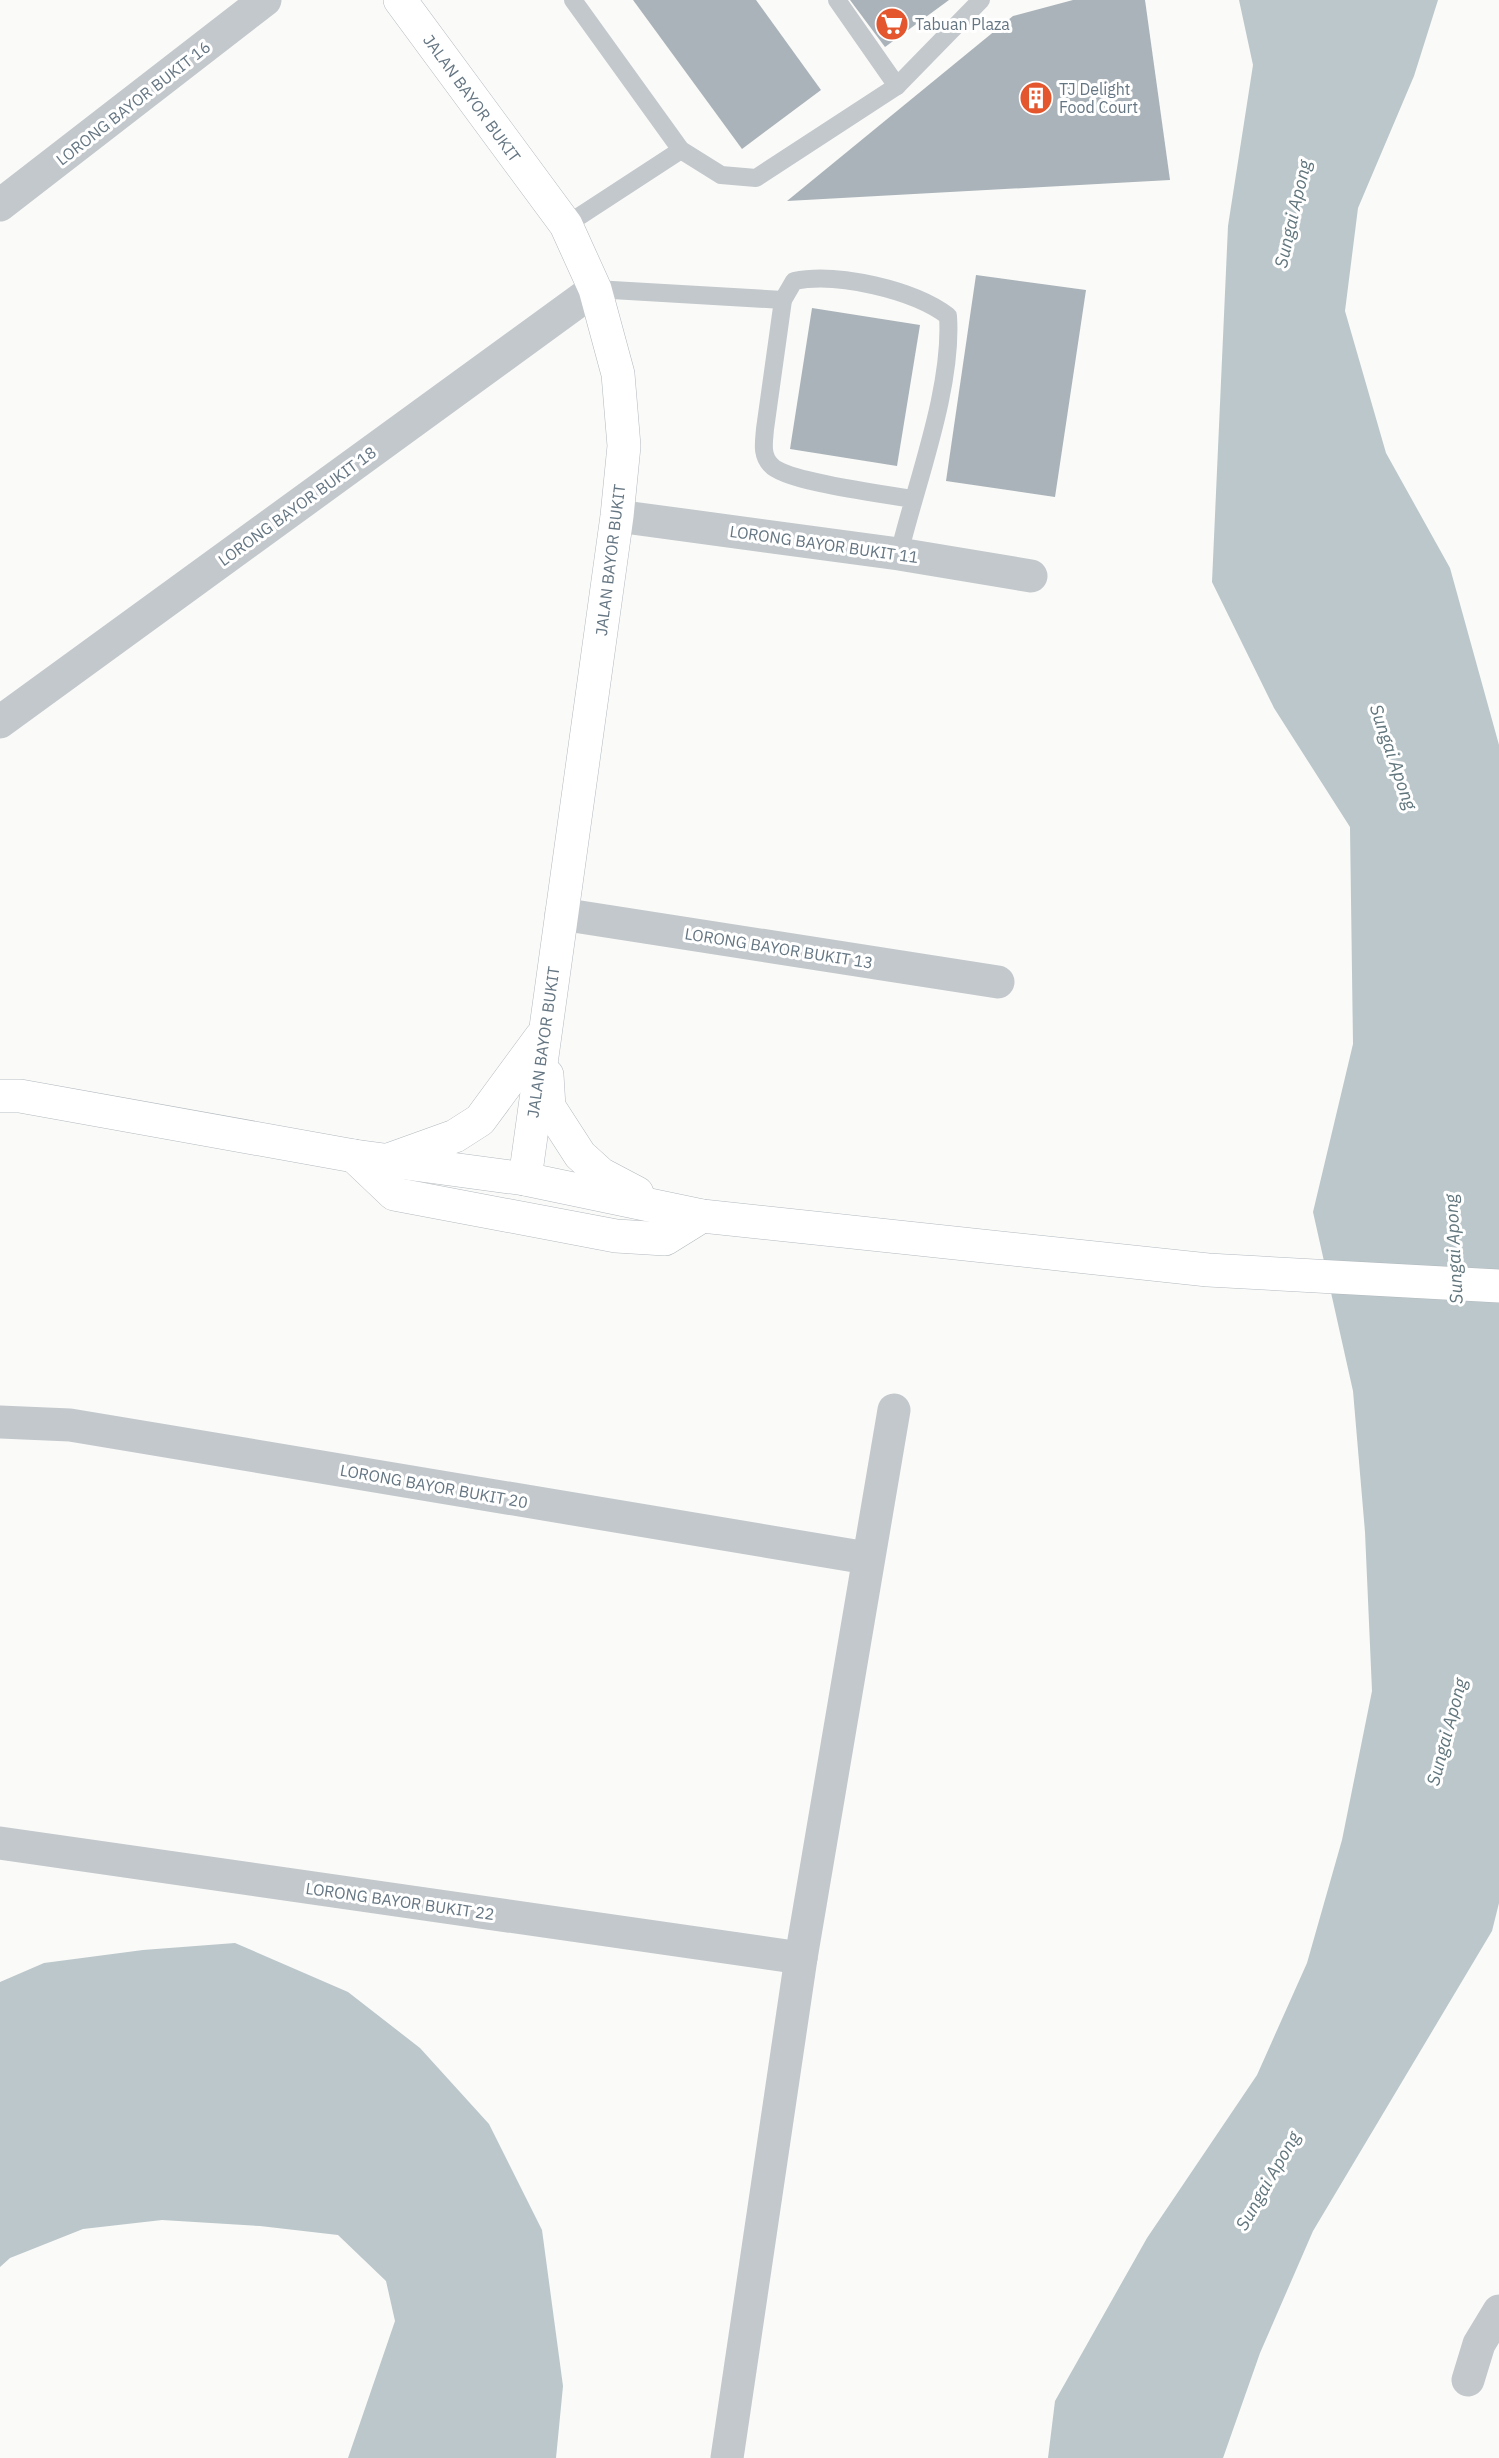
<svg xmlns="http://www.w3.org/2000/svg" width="1499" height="2458" viewBox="0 0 1499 2458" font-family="'IBM Plex Sans',sans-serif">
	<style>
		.water { fill: #bbc7cb }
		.building { fill: #aab3b9 }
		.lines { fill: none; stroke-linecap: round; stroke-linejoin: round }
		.secondary-casing { stroke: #b3babf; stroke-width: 34 }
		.lane { stroke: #c3c8cc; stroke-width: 18 }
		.street { stroke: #c3c8cc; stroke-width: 33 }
		.secondary { stroke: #fff; stroke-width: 33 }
		.labels { text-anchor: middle; stroke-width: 6; stroke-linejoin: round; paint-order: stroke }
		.poi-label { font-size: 16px; fill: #657683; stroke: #fff; text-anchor: start }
		.street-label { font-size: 16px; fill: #657683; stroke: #fff }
		.water-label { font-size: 18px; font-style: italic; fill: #60757c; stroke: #fff }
	</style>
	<rect width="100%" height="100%" fill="#fafaf8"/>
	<g class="water">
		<path d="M 1239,0 L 1438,0 L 1414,76 L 1358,208 L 1345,311 L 1386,453 L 1450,568 L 1499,745 L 1499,1903 L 1492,1931 L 1313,2231 L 1260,2353 L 1223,2458 L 1048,2458 L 1055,2401 L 1147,2238 L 1257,2075 L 1307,1963 L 1342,1840 L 1372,1691 L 1365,1532 L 1353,1391 L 1313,1212 L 1353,1044 L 1350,827 L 1274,708 L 1212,582 L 1228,226 L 1253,65 Z"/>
		<path d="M 235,1943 L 348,1992 L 420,2048 L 489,2124 L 542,2230 L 563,2386 L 556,2458 L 348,2458 L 395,2321 L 386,2281 L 338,2235 L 260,2226 L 162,2220 L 83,2229 L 10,2258 L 0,2267 L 0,1982 L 44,1963 L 143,1950 Z"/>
	</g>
	<g class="building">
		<path d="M 633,0 L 756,0 L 821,90 L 742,149 Z"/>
		<path d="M 850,0 L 949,0 L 885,47 Z"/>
		<path d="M 1073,0 L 1145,0 L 1170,180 L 787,201 L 1013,16 Z"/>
		<path d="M 976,275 L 1086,290 L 1055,497 L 946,481 Z"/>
		<path d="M 812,308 L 920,325 L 897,466 L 790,449 Z"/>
	</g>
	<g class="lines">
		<defs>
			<g id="secondary">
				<path d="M 400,0 L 566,225 L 595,289 L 618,374 L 624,446 L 617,516 L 525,1179"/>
				<path d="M 547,1075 L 549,1107 L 580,1155 L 601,1174 L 637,1193"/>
				<path d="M 0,1096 L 20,1096 L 354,1156 L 525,1179 L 702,1216 L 1208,1270 L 1499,1286"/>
				<path d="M 354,1156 L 394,1194 L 616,1236 L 665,1239 L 702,1216"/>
				<path d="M 391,1159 L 455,1136 L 480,1120 L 541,1037"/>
			</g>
		</defs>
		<use href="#secondary" class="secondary-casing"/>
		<g class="lane">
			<path d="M 573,0 L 681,150 L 721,175 L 756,178 L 897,86 L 981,0"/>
			<path d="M 837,0 L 897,86"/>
			<path d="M 566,225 L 681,150"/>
			<path d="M 595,289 L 783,300"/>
			<path d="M 899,554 C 916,483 953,388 948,316 C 914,290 837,272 794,281 L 783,300 L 765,429 C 764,442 761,455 771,465 C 785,482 885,494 912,499"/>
		</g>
		<g class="street">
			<path d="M 0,205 L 265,0"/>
			<path d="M 617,516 L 899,554 L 1031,576"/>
			<path d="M 0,722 L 595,289"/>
			<path d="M 561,914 L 998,982"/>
			<path d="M 0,1422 L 70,1425 L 867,1558"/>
			<path d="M 0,1843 L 801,1958"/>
			<path d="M 1468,2380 L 1479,2344 L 1499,2311"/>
			<path d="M 727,2458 L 801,1958 L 894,1410"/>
		</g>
		<use href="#secondary" class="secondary"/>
	</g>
	<defs>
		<symbol id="supermarket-disc" viewBox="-11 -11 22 22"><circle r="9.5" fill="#e4572e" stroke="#fff"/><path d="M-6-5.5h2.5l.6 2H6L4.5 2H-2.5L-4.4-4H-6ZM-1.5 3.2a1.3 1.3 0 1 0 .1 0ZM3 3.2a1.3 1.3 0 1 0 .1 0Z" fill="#fff"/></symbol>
		<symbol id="building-disc" viewBox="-11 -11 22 22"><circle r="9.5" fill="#e4572e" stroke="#fff"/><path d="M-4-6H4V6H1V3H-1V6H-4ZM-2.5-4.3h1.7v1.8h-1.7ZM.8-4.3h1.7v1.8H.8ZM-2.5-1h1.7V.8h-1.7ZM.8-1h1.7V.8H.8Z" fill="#fff"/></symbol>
	</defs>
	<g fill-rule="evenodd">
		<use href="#supermarket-disc" x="873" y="5" width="38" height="38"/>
		<use href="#building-disc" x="1017" y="79" width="38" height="38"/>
	</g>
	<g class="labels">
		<g class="poi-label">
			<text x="915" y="30">Tabuan Plaza</text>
			<text x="1059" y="95">TJ Delight<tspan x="1059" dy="18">Food Court</tspan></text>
		</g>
		<g class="street-label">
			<text transform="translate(472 98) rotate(54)" y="6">JALAN BAYOR BUKIT</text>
			<text transform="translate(133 103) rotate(-38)" y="6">LORONG BAYOR BUKIT 16</text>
			<text transform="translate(297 506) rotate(-36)" y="6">LORONG BAYOR BUKIT 18</text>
			<text transform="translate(824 544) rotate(8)" y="6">LORONG BAYOR BUKIT 11</text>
			<text transform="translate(610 560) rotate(-83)" y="6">JALAN BAYOR BUKIT</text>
			<text transform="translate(779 948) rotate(9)" y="6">LORONG BAYOR BUKIT 13</text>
			<text transform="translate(543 1042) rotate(-82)" y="6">JALAN BAYOR BUKIT</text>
			<text transform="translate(434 1486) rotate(10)" y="6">LORONG BAYOR BUKIT 20</text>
			<text transform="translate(400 1901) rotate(8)" y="6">LORONG BAYOR BUKIT 22</text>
		</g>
		<g class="water-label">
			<text transform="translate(1293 214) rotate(-77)" y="6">Sungai Apong</text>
			<text transform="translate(1393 757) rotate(71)" y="6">Sungai Apong</text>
			<text transform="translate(1454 1249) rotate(-93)" y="6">Sungai Apong</text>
			<text transform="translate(1447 1732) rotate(-75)" y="6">Sungai Apong</text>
			<text transform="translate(1268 2181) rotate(-60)" y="6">Sungai Apong</text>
		</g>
	</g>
</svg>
